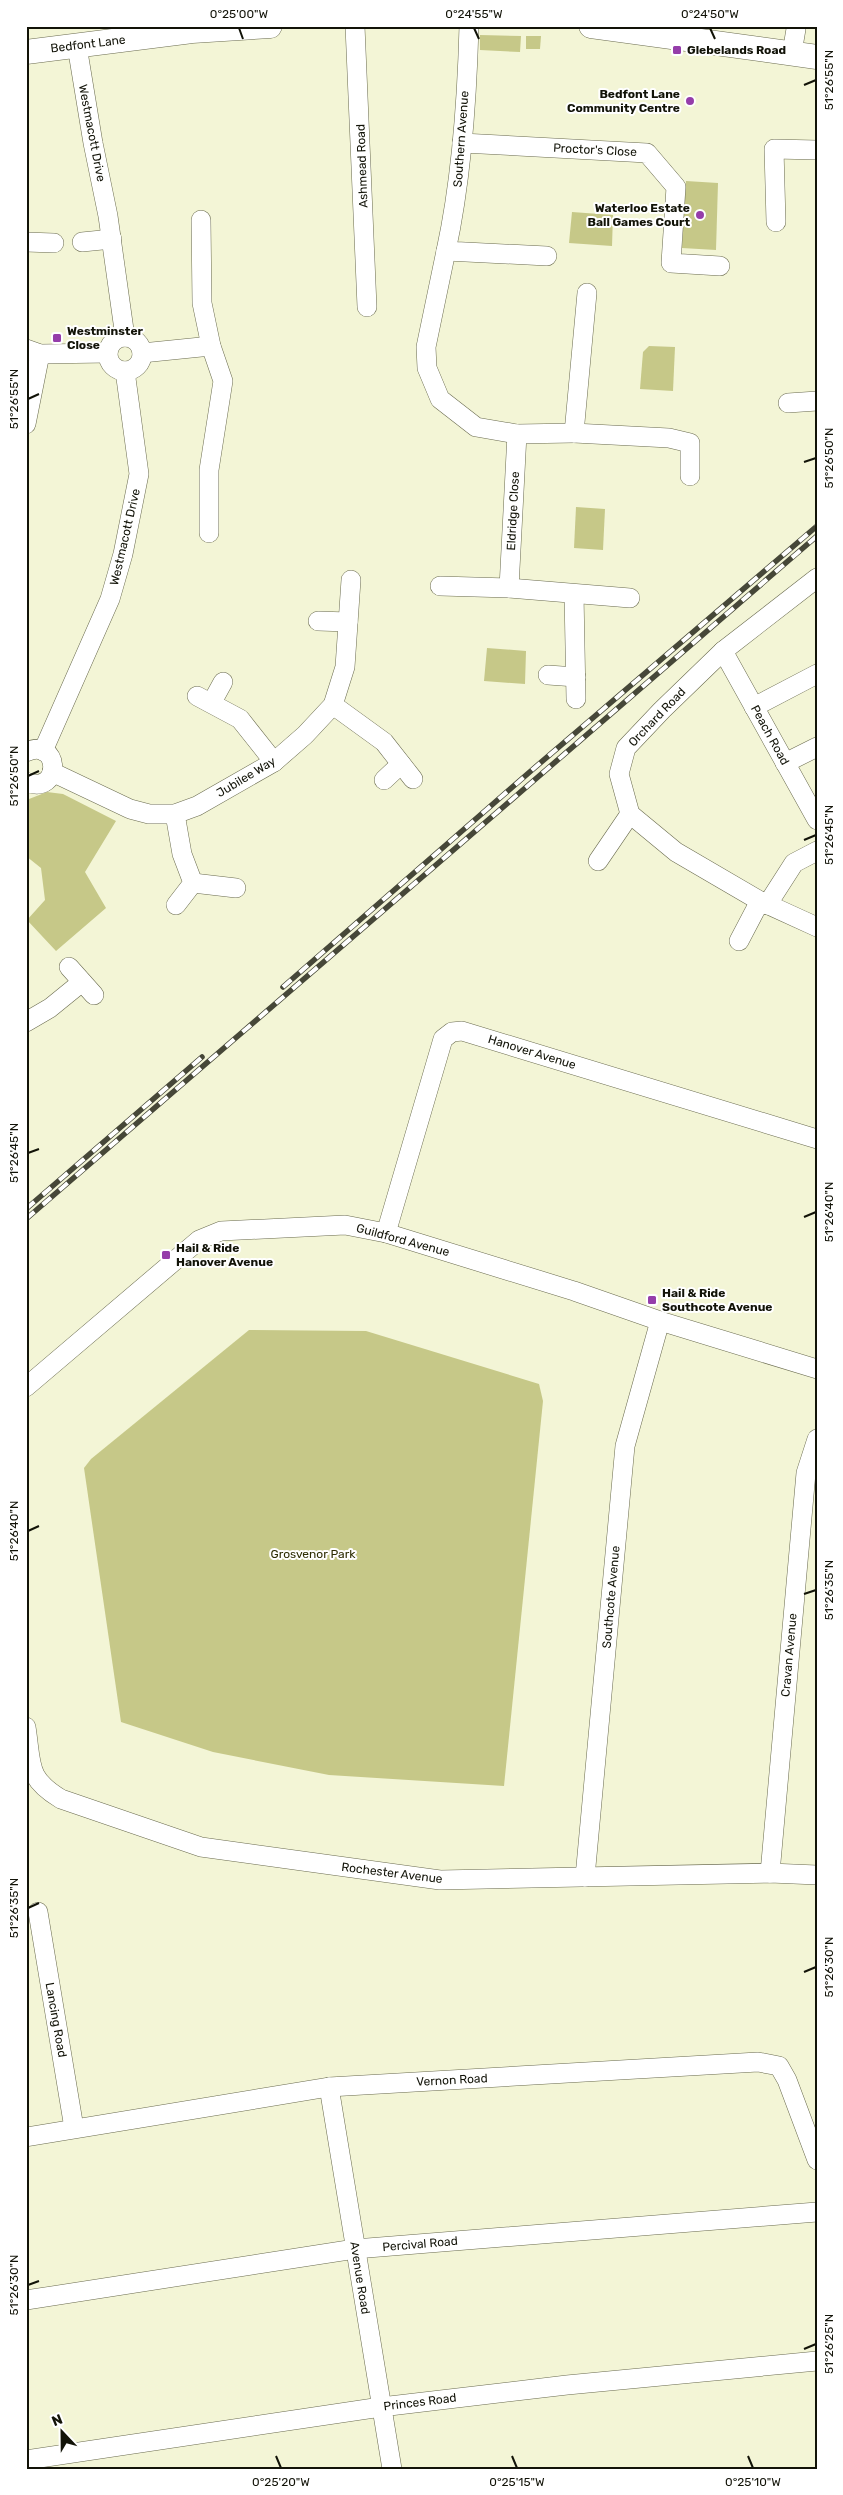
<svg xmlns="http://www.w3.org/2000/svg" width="843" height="2495" viewBox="0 0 843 2495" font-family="Rubik,sans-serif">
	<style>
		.green { fill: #c6c888 }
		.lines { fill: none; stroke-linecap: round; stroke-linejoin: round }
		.minor-casing { stroke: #6a6b4f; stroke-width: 20 }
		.major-casing { stroke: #6a6b4f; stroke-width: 25 }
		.minor { stroke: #fff; stroke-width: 19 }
		.major { stroke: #fff; stroke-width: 24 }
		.rail-casing { stroke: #464738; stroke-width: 5.5 }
		.rail { stroke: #fff; stroke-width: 4; stroke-dasharray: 11; stroke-linecap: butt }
		.ticks { fill: none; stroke: #121308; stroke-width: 2 }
		.poi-dot { fill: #953daa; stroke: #fff; stroke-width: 2 }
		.labels { text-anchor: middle; stroke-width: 4; stroke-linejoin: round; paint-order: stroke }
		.street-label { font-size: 12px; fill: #121308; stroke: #fff }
		.poi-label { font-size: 12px; font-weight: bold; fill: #121308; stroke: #fff; text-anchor: start }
		.park-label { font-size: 12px; fill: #2d2d02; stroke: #fff }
		.neatline { fill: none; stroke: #121308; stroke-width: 2 }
		.ticks-label { font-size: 12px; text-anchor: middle; fill: #121308 }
	</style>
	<rect width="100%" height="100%" fill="#f3f5d6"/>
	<g class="green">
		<path d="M 480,35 L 521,36 L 520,52 L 480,50 Z"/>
		<path d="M 526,36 L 541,36 L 540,49 L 526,49 Z"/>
		<path d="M 686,181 L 718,183 L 716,250 L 682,248 Z"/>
		<path d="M 572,212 L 613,215 L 612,246 L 569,243 Z"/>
		<path d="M 649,346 L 675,347 L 673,391 L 640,389 L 643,352 Z"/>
		<path d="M 576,507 L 605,509 L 603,550 L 574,548 Z"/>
		<path d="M 487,648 L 526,651 L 525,684 L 484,681 Z"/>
		<path d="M 47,792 L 63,794 L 116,821 L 85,872 L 106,908 L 56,951 L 27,920 L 45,900 L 41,868 L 26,856 L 26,804 L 29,799 Z"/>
		<path d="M 249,1330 L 366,1331 L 539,1384 L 543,1401 L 504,1786 L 329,1775 L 213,1752 L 121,1722 L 84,1468 L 91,1459 Z"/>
	</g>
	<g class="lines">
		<defs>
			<g id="minor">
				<path d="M 355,26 L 367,307"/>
				<path d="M 469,26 C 467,101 462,178 446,251 L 547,256"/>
				<path d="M 77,46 L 93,143 L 108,216 L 125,337"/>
				<path d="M 792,53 L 796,29"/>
				<path d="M 462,143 L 647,153 L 676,187 L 671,263 L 720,266"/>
				<path d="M 201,220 L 202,303 L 211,346 L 223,381 L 209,470 L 209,533"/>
				<path d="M 776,222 L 774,149 L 817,150"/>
				<path d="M 26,242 L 54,243"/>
				<path d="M 82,242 L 112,239"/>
				<path d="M 446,251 L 426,347 L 427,368 L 440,399 L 476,427 L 517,434 L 574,433 L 587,293"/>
				<circle cx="125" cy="354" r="17"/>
				<path d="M 26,349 L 40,354 L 108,353"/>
				<path d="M 142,353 L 211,346"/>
				<path d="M 788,403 L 817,401"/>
				<path d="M 26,424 L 40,354"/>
				<path d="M 574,433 L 669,438 L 690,443 L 690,476"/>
				<path d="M 817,578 L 723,651 L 662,710 L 626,748 L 619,774 L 630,814 L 676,852 L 760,901 L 817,927"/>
				<path d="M 440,586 L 509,588 L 630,598"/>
				<path d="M 509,588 L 517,434"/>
				<path d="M 574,594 L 576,699"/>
				<path d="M 318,621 L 348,622"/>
				<path d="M 723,651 L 817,820"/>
				<path d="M 548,675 L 576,677"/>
				<path d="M 197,696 L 240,719 L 274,762"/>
				<path d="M 212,702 L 223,682"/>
				<path d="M 333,705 L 384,742 L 413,779"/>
				<path d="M 754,707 L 817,674"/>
				<path d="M 43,751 L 110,599 L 123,554 L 139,474 L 125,371"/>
				<path d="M 26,752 C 60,736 63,796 26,782"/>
				<path d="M 785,763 L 817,747"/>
				<path d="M 52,772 L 130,809 L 149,814 L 175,814 L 197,806 L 274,762 L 305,735 L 333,705 L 345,667 L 351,580"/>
				<path d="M 384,780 L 401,764"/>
				<path d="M 175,814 L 182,854 L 193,883 L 176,905"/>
				<path d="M 598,861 L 630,814"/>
				<path d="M 193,883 L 236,888"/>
				<path d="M 767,905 L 794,863 L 817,851"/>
				<path d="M 739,941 L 760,901"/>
				<path d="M 69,967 L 94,995"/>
				<path d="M 26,1022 L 50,1008 L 82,982"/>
				<path d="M 386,1233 L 443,1039 L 452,1032 L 462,1031 L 817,1139"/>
				<path d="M 26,1387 L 199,1240 L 221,1231 L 345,1225 L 386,1233 L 574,1291 L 660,1321 L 817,1369"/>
				<path d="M 26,1727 C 32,1765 26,1778 61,1799 L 201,1847 L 440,1880 L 770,1873 L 817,1875"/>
				<path d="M 770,1873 L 806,1473 L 817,1439"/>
				<path d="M 585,1877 L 625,1446 L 660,1321"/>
				<path d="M 38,1912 L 74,2128"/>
				<path d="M 329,2087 L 392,2469"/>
				<path d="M 26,2137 L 329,2087 L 758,2062 L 779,2066 L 787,2080 L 817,2160"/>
				<path d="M 26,2300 L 355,2249 L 817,2212"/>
				<path d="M 26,2460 L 381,2407 L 567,2385 L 817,2361"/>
			</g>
			<g id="major">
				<path d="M 591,26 L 817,57"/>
				<path d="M 26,52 L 192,31 L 270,26"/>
			</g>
		</defs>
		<use href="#minor" class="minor-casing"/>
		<use href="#major" class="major-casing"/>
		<use href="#minor" class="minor"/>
		<use href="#major" class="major"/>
		<defs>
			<g id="rail">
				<path d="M 283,987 L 532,770 L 817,526"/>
				<path d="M 26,1209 L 202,1057"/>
				<path d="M 26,1219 L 817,536"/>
			</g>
		</defs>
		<use href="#rail" class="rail-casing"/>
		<use href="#rail" class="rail"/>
	</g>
	<path class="ticks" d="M 239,28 L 243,39M 474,28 L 479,39M 710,28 L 715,39M 804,85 L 816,80M 28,399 L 39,394M 804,462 L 816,458M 28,776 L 39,771M 804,840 L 816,835M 28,1153 L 39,1149M 804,1217 L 816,1212M 28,1531 L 39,1526M 804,1594 L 816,1590M 28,1908 L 39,1903M 804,1972 L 816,1967M 28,2285 L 39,2281M 804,2349 L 816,2344M 276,2456 L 281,2468M 512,2456 L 517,2468M 748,2456 L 753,2468"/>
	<g class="poi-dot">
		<rect x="672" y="45" width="10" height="10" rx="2.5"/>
		<circle cx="690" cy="101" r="5"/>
		<circle cx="700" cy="215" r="5"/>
		<rect x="52" y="333" width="10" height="10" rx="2.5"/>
		<rect x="161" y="1250" width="10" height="10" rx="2.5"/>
		<rect x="647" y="1295" width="10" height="10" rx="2.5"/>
	</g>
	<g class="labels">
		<g class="street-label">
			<text transform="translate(88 44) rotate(-7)" y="4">Bedfont Lane</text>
			<text transform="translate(92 133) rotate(79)" y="4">Westmacott Drive</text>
			<text transform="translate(461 139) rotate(-86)" y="4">Southern Avenue</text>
			<text transform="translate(595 150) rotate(3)" y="4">Proctor's Close</text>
			<text transform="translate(362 166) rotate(-92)" y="4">Ashmead Road</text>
			<text transform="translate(513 511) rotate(-87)" y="4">Eldridge Close</text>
			<text transform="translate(125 537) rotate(-77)" y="4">Westmacott Drive</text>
			<text transform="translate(657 717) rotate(-46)" y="4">Orchard Road</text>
			<text transform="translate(770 735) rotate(61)" y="4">Peach Road</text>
			<text transform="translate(246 777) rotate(-31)" y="4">Jubilee Way</text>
			<text transform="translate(532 1052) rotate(17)" y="4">Hanover Avenue</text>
			<text transform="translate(403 1240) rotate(15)" y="4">Guildford Avenue</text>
			<text transform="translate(611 1597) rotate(-85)" y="4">Southcote Avenue</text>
			<text transform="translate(789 1655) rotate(-85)" y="4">Cravan Avenue</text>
			<text transform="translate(392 1873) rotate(7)" y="4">Rochester Avenue</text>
			<text transform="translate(56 2020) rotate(80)" y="4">Lancing Road</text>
			<text transform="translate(452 2080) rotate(-3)" y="4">Vernon Road</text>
			<text transform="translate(420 2244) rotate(-5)" y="4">Percival Road</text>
			<text transform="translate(360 2278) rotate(81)" y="4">Avenue Road</text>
			<text transform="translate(420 2402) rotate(-7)" y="4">Princes Road</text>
		</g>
		<g class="poi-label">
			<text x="687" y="54">Glebelands Road</text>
			<text x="680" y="98" text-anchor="end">Bedfont Lane<tspan x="680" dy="14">Community Centre</tspan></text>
			<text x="690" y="212" text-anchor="end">Waterloo Estate<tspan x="690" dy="14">Ball Games Court</tspan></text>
			<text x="67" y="335">Westminster<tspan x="67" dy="14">Close</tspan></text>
			<text x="176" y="1252">Hail &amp; Ride<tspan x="176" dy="14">Hanover Avenue</tspan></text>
			<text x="662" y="1297">Hail &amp; Ride<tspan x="662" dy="14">Southcote Avenue</tspan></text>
		</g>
		<g class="park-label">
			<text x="313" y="1558">Grosvenor Park</text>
		</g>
	</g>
	<rect width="843" height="2495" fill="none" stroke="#ffffff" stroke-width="55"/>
	<g transform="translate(62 2432) rotate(338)" stroke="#ffffff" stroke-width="4" paint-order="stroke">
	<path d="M0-4L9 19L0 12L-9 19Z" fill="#121308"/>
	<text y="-8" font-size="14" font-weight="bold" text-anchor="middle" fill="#121308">N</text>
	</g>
	<rect x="28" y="28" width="788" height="2440" class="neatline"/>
	<g class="ticks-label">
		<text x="239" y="18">0°25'00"W</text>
		<text x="474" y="18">0°24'55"W</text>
		<text x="710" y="18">0°24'50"W</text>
		<text transform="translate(829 80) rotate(-90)" y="4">51°26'55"N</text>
		<text transform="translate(14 399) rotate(-90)" y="4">51°26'55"N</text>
		<text transform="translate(829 458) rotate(-90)" y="4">51°26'50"N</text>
		<text transform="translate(14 776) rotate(-90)" y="4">51°26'50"N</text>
		<text transform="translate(829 835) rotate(-90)" y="4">51°26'45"N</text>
		<text transform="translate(14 1153) rotate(-90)" y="4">51°26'45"N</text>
		<text transform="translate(829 1212) rotate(-90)" y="4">51°26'40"N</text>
		<text transform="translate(14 1531) rotate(-90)" y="4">51°26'40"N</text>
		<text transform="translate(829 1590) rotate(-90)" y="4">51°26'35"N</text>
		<text transform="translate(14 1908) rotate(-90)" y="4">51°26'35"N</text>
		<text transform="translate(829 1967) rotate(-90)" y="4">51°26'30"N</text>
		<text transform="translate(14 2285) rotate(-90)" y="4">51°26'30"N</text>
		<text transform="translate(829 2344) rotate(-90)" y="4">51°26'25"N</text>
		<text x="281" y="2486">0°25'20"W</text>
		<text x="517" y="2486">0°25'15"W</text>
		<text x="753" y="2486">0°25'10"W</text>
	</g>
</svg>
